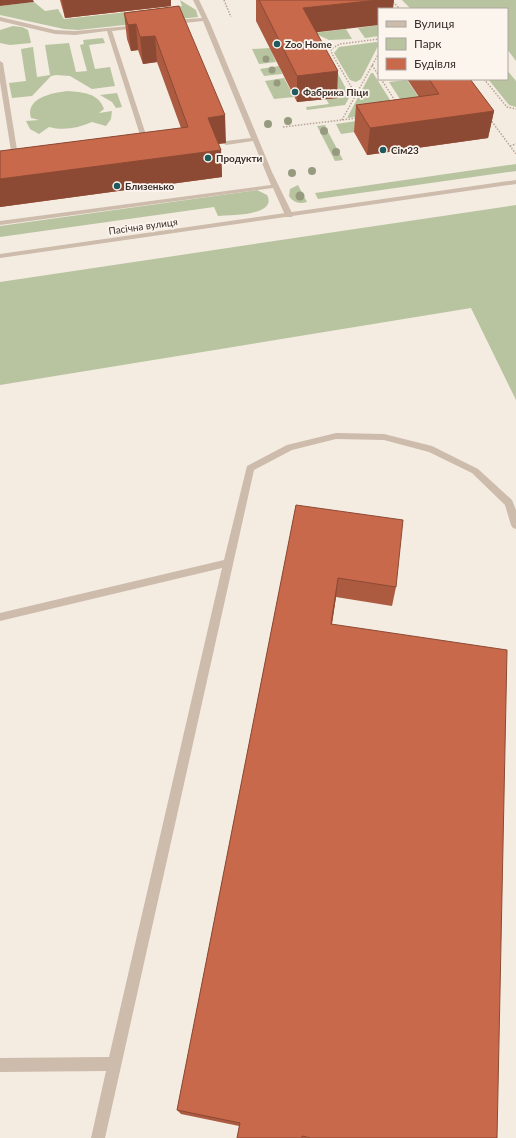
<svg xmlns="http://www.w3.org/2000/svg" width="516" height="1138" viewBox="0 0 516 1138" font-family="Lato,sans-serif">
	<style>
		.green { fill: #b8c4a0 }
		.lines { fill: none; stroke-linecap: round; stroke-linejoin: round }
		.path { stroke: #b9a596; stroke-width: 1.5; stroke-dasharray: 1.5 1.5; stroke-linecap: butt }
		.service { fill: #cdbbac; fill-rule: evenodd }
		.minor { fill: #cdbbac; fill-rule: evenodd }
		.tree { fill: #969b7f }
		.wall { fill: #ac5a40 }
		.shaded-wall { fill: #8c4a34 }
		.building { fill: #c8694b; stroke: #8c4a34 }
		.poi-dot { fill: #1f5a5e; stroke: #fbf5ee; stroke-width: 1.5 }
		.labels { text-anchor: middle; stroke-width: 3.5; stroke-linejoin: round; paint-order: stroke }
		.far-poi-label { font-size: 10px; font-weight: bold; fill: #3b302b; stroke: #fbf5ee; text-anchor: start }
		.far-street-label { font-size: 10px; fill: #3b302b; stroke: #fbf5ee }
	</style>
	<rect width="100%" height="100%" fill="#f4ebe1"/>
	<g class="green">
		<path d="M 180,0 L 196,10 L 198,17 L 78,30 L 64,29 L 0,15 L 0,6 L 34,2 L 45,11 L 58,9 L 64,19 L 182,6 Z"/>
		<path d="M 402,0 L 516,0 L 516,61 L 507,49 L 507,9 L 411,9 Z"/>
		<path d="M 379,25 L 379,36 L 365,38 L 358,28 Z"/>
		<path d="M 13,26 L 22,27 L 28,30 L 31,43 L 10,45 L 0,43 L 0,30 Z"/>
		<path d="M 346,29 L 352,39 L 329,40 L 314,33 Z"/>
		<path d="M 103,38 L 105,43 L 89,45 L 95,69 L 110,67 L 115,86 L 92,89 L 70,76 L 56,75 L 51,76 L 32,96 L 12,98 L 9,83 L 26,81 L 21,49 L 33,47 L 37,77 L 50,75 L 45,45 L 69,43 L 76,72 L 87,71 L 80,45 L 84,44 L 83,40 Z"/>
		<path d="M 376,42 L 379,43 L 379,44 L 361,79 L 356,82 L 350,80 L 334,53 L 339,47 Z"/>
		<path d="M 270,48 L 276,62 L 259,64 L 252,49 Z"/>
		<path d="M 279,66 L 282,74 L 264,76 L 260,69 Z"/>
		<path d="M 507,70 L 516,81 L 516,107 L 509,105 L 488,79 L 507,79 Z"/>
		<path d="M 337,72 L 350,96 L 345,105 L 307,110 L 306,107 L 329,104 L 326,99 Z"/>
		<path d="M 371,73 L 373,73 L 392,103 L 382,114 L 347,118 Z"/>
		<path d="M 284,78 L 294,97 L 274,99 L 265,81 Z"/>
		<path d="M 407,80 L 430,114 L 407,110 L 389,82 Z"/>
		<path d="M 67,91 C 82,92 99,93 104,109 L 99,113 L 112,111 L 111,119 L 106,126 L 92,122 C 78,128 64,131 49,127 L 39,134 L 30,129 L 26,121 L 39,120 L 31,118 C 25,98 52,93 67,91 Z"/>
		<path d="M 117,93 L 122,107 L 116,108 L 112,102 L 100,95 Z"/>
		<path d="M 377,118 L 383,128 L 341,134 L 336,124 Z"/>
		<path d="M 325,125 L 327,130 L 343,160 L 335,161 L 317,126 Z"/>
		<path d="M 516,164 L 516,171 L 318,199 L 315,193 Z"/>
		<path d="M 298,185 L 307,202 C 299,204 294,203 289,196 L 290,189 Z"/>
		<path d="M 257,190 L 267,195 C 278,216 230,215 218,216 L 214,207 L 0,237 L 0,226 Z"/>
		<path d="M 516,205 L 516,400 L 471,308 L 0,385 L 0,282 Z"/>
	</g>
	<g class="lines">
		<g class="path">
			<path d="M 224,0 L 231,17"/>
			<path d="M 391,0 L 400,9"/>
			<path d="M 372,65 L 379,76"/>
			<path d="M 381,79 L 396,102"/>
			<path d="M 484,79 L 507,107 L 516,109"/>
			<path d="M 356,95 L 332,54 L 331,49 L 340,44 L 379,39"/>
			<path d="M 490,119 L 516,154"/>
			<path d="M 342,120 L 379,53"/>
			<path d="M 283,127 L 358,118"/>
			<path d="M 510,146 L 516,144"/>
		</g>
		<g class="service">
			<path d="M 193,0 L 199,0 L 210,23 L 272,172 L 293,215 L 292,217 L 286,217 L 285,215 L 273,188 L 0,225 L 0,221 L 271,185 L 253,141 L 226,145 L 223,143 L 226,141 L 251,138 L 203,21 L 174,24 L 171,22 L 174,20 L 202,18 Z"/>
			<path d="M 0,17 L 55,30 L 75,31 L 140,25 L 140,27 L 138,28 L 112,31 L 147,138 L 145,147 L 140,146 L 141,138 L 107,31 L 75,35 L 55,34 L 0,21 Z"/>
			<path d="M 0,61 L 3,63 L 18,156 L 22,161 L 19,163 L 12,157 L 0,82 Z"/>
			<path d="M 336,433 L 384,434 L 432,446 L 478,469 L 512,500 L 516,510 L 516,529 L 513,528 L 511,525 L 505,505 L 472,473 L 429,452 L 384,440 L 336,439 L 292,450 L 254,470 L 105,1138 L 91,1138 L 106,1071 L 0,1072 L 0,1058 L 109,1057 L 222,568 L 0,621 L 0,613 L 224,560 L 247,466 L 287,445 Z"/>
		</g>
		<path class="minor" d="M 516,180 L 516,184 L 0,258 L 0,254 Z"/>
	</g>
	<g class="tree">
		<circle cx="266" cy="59" r="3.5"/>
		<circle cx="272" cy="70" r="3.5"/>
		<circle cx="277" cy="83" r="3.5"/>
		<circle cx="288" cy="121" r="4"/>
		<circle cx="268" cy="124" r="4"/>
		<circle cx="324" cy="131" r="4"/>
		<circle cx="336" cy="152" r="4"/>
		<circle cx="312" cy="171" r="4"/>
		<circle cx="292" cy="173" r="4"/>
		<circle cx="300" cy="196" r="4.5"/>
	</g>
	<g class="wall">
		<path d="M 60,0 L 171,0 L 171,6 L 65,18 Z"/>
		<path d="M 256,0 L 394,0 L 317,32 L 337,98 L 297,102 L 256,21 Z"/>
		<path d="M 179,6 L 226,143 L 218,144 L 221,150 L 222,177 L 0,207 L 0,151 L 181,128 L 157,62 L 143,64 L 138,50 L 131,51 L 127,39 L 124,13 Z"/>
		<path d="M 407,79 L 470,79 L 494,111 L 488,138 L 367,155 L 354,132 L 356,105 L 419,97 Z"/>
		<path d="M 296,505 L 396,587 L 392,606 L 336,597 L 332,624 L 497,1138 L 237,1138 L 239,1126 L 181,1114 L 177,1110 Z"/>
	</g>
	<g class="shaded-wall">
		<path d="M 0,0 L 33,0 L 34,2 L 0,6 Z"/>
		<path d="M 62,0 L 171,0 L 171,6 L 65,18 Z"/>
		<path d="M 378,0 L 394,0 L 393,9 L 379,9 L 379,25 L 302,34 L 303,8 Z"/>
		<path d="M 136,24 L 138,50 L 131,51 L 128,25 Z"/>
		<path d="M 155,36 L 157,62 L 143,64 L 140,37 Z"/>
		<path d="M 338,71 L 337,98 L 297,102 L 297,76 Z"/>
		<path d="M 494,111 L 488,138 L 367,155 L 370,128 Z"/>
		<path d="M 225,115 L 226,143 L 209,145 L 208,118 Z"/>
		<path d="M 221,150 L 222,177 L 0,207 L 0,179 Z"/>
		<path d="M 338,578 L 336,597 L 329,642 L 331,624 Z"/>
	</g>
	<g class="building">
		<path d="M 259,0 L 378,0 L 303,8 L 338,71 L 297,76 Z"/>
		<path d="M 179,6 L 225,115 L 208,118 L 221,150 L 0,179 L 0,151 L 188,127 L 155,36 L 140,37 L 136,24 L 128,25 L 124,13 Z"/>
		<path d="M 429,79 L 470,79 L 494,111 L 370,128 L 356,105 L 439,94 Z"/>
		<path d="M 296,505 L 403,520 L 396,587 L 338,578 L 331,624 L 507,650 L 497,1138 L 311,1138 L 302,1136 L 302,1138 L 237,1138 L 240,1123 L 177,1110 Z"/>
	</g>
	<g class="poi-dot">
		<circle cx="277" cy="44" r="4"/>
		<circle cx="295" cy="92" r="4"/>
		<circle cx="383" cy="150" r="4"/>
		<circle cx="208" cy="158" r="4"/>
		<circle cx="117" cy="186" r="4"/>
	</g>
	<g class="labels">
		<g class="far-poi-label">
			<text x="285" y="48">Zoo Home</text>
			<text x="303" y="96">Фабрика Піци</text>
			<text x="391" y="154">Сім23</text>
			<text x="216" y="162">Продукти</text>
			<text x="125" y="190">Близенько</text>
		</g>
		<g class="far-street-label">
			<text transform="translate(143 226) rotate(-8)" y="4">Пасічна вулиця</text>
		</g>
	</g>
	<rect x="378" y="8" width="130" height="72" fill="#fbf5ee" stroke="#aea6a0"/>
	<rect x="386" y="21" width="20" height="6" fill="#cdbbac" stroke="#aea6a0"/>
	<text x="414" y="28" font-size="12" fill="#3b302b">Вулиця</text>
	<rect x="386" y="38" width="20" height="12" fill="#b8c4a0" stroke="#aea6a0"/>
	<text x="414" y="48" font-size="12" fill="#3b302b">Парк</text>
	<rect x="386" y="58" width="20" height="12" fill="#c8694b" stroke="#aea6a0"/>
	<text x="414" y="68" font-size="12" fill="#3b302b">Будівля</text>
</svg>
